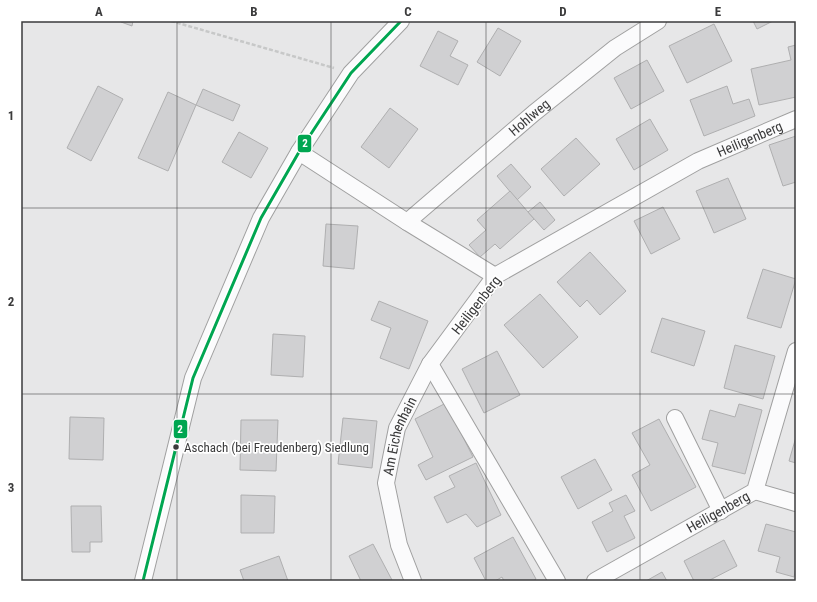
<svg xmlns="http://www.w3.org/2000/svg" width="817" height="602" viewBox="0 0 817 602" font-family="'Roboto Condensed',sans-serif">
	<style>
		.building { fill: #d0d0d2; stroke: #afafb0 }
		.lines { fill: none; stroke-linecap: round; stroke-linejoin: round }
		.street-casing { stroke: #a0a0a0; stroke-width: 18 }
		.path { stroke: #c7c8c8; stroke-width: 2.5; stroke-dasharray: 4 2; stroke-linecap: butt }
		.street { stroke: #fbfbfc; stroke-width: 16 }
		.bus-1-casing { stroke: #fff; stroke-width: 6 }
		.bus-1 { stroke: #00a651; stroke-width: 3 }
		.grid { fill: none; stroke: #3b3b3c; stroke-width: 1; stroke-opacity: 0.55 }
		.bus-dot { fill: #3b3b3c; stroke: #fff; stroke-width: 1.5 }
		.labels { text-anchor: middle; stroke-width: 3.5; stroke-linejoin: round; paint-order: stroke }
		.bus-label { font-size: 13px; fill: #3b3b3c; stroke: #fff; text-anchor: start }
		.street-label { font-size: 14px; fill: #3b3b3c; stroke: #fff }
		.line-badge { stroke: #fff; stroke-width: 1.5 }
		.badge-label { font-size: 11px; text-anchor: middle; font-weight: bold; fill: #fff }
		.neatline { fill: none; stroke: #3b3b3c; stroke-width: 1.5 }
		.grid-label { font-size: 13px; text-anchor: middle; font-weight: bold; fill: #3b3b3c }
	</style>
	<rect width="100%" height="100%" fill="#e7e7e8"/>
	<g class="building">
		<path d="M 121,21 L 133,21 L 132,26 L 121,22 Z"/>
		<path d="M 753,21 L 773,21 L 757,29 Z"/>
		<path d="M 714,24 L 732,61 L 687,83 L 669,46 Z"/>
		<path d="M 498,28 L 521,41 L 500,76 L 477,62 Z"/>
		<path d="M 438,31 L 458,41 L 450,56 L 468,65 L 458,85 L 420,66 Z"/>
		<path d="M 796,45 L 796,97 L 759,105 L 751,69 L 791,60 L 788,47 Z"/>
		<path d="M 647,60 L 664,91 L 631,109 L 614,78 Z"/>
		<path d="M 98,86 L 123,99 L 91,161 L 67,148 Z"/>
		<path d="M 727,86 L 733,104 L 749,99 L 755,116 L 704,136 L 690,100 Z"/>
		<path d="M 203,89 L 240,105 L 233,121 L 196,105 Z"/>
		<path d="M 168,92 L 196,105 L 168,171 L 138,158 Z"/>
		<path d="M 390,108 L 418,129 L 389,168 L 361,147 Z"/>
		<path d="M 650,119 L 668,150 L 634,170 L 616,139 Z"/>
		<path d="M 239,132 L 268,148 L 251,178 L 222,162 Z"/>
		<path d="M 796,136 L 796,182 L 783,186 L 769,145 Z"/>
		<path d="M 576,138 L 600,164 L 564,196 L 541,169 Z"/>
		<path d="M 511,164 L 531,187 L 517,200 L 497,176 Z"/>
		<path d="M 728,178 L 746,219 L 714,233 L 696,191 Z"/>
		<path d="M 510,191 L 534,219 L 500,249 L 495,244 L 480,257 L 469,245 L 486,230 L 477,220 Z"/>
		<path d="M 540,202 L 555,220 L 544,230 L 528,212 Z"/>
		<path d="M 663,207 L 680,239 L 651,254 L 634,221 Z"/>
		<path d="M 326,224 L 358,226 L 354,269 L 323,266 Z"/>
		<path d="M 590,252 L 626,291 L 600,315 L 587,300 L 580,307 L 557,282 Z"/>
		<path d="M 763,269 L 796,279 L 781,328 L 747,318 Z"/>
		<path d="M 540,294 L 578,337 L 543,368 L 504,325 Z"/>
		<path d="M 379,301 L 428,321 L 409,369 L 380,358 L 391,328 L 371,320 Z"/>
		<path d="M 662,318 L 705,331 L 694,366 L 651,352 Z"/>
		<path d="M 273,334 L 305,336 L 303,377 L 271,375 Z"/>
		<path d="M 735,345 L 775,356 L 763,399 L 724,388 Z"/>
		<path d="M 497,351 L 520,395 L 484,413 L 462,369 Z"/>
		<path d="M 446,403 L 473,457 L 426,480 L 418,465 L 433,457 L 415,419 Z"/>
		<path d="M 739,404 L 762,410 L 745,474 L 712,466 L 718,443 L 702,439 L 710,410 L 735,417 Z"/>
		<path d="M 70,417 L 104,418 L 103,460 L 69,459 Z"/>
		<path d="M 343,418 L 377,421 L 372,468 L 338,464 Z"/>
		<path d="M 659,419 L 696,487 L 651,511 L 632,475 L 650,465 L 632,433 Z"/>
		<path d="M 241,420 L 278,420 L 276,471 L 240,470 Z"/>
		<path d="M 796,437 L 796,463 L 789,461 Z"/>
		<path d="M 595,459 L 612,490 L 578,509 L 561,477 Z"/>
		<path d="M 476,463 L 501,515 L 477,527 L 466,514 L 447,523 L 434,497 L 455,487 L 449,476 Z"/>
		<path d="M 241,495 L 275,496 L 274,533 L 241,533 Z"/>
		<path d="M 626,495 L 635,511 L 624,516 L 635,538 L 607,552 L 592,522 L 613,511 L 609,503 Z"/>
		<path d="M 71,506 L 101,506 L 102,542 L 90,542 L 90,552 L 72,552 Z"/>
		<path d="M 766,524 L 796,532 L 796,568 L 794,577 L 776,572 L 780,557 L 758,551 Z"/>
		<path d="M 513,537 L 536,579 L 533,581 L 504,581 L 502,577 L 495,581 L 486,581 L 474,558 Z"/>
		<path d="M 724,540 L 737,566 L 708,581 L 694,581 L 684,561 Z"/>
		<path d="M 373,544 L 392,580 L 391,581 L 361,581 L 349,556 Z"/>
		<path d="M 279,556 L 288,581 L 244,581 L 240,570 Z"/>
		<path d="M 662,572 L 667,581 L 646,581 Z"/>
	</g>
	<g class="lines">
		<defs>
			<g id="street">
				<path d="M 299,152 L 407,222 L 495,276"/>
				<path id="s1" d="M 407,222 L 534,113 L 615,48 L 658,21"/>
				<path d="M 430,364 L 557,581"/>
				<path d="M 675,418 L 721,511"/>
				<path d="M 755,491 L 796,503"/>
				<path d="M 143,581 L 193,378 L 261,218 L 299,152 L 351,73 L 401,21"/>
				<path id="s2" d="M 413,581 L 399,545 L 386,483 L 397,428 L 430,364 L 495,276 L 698,161 L 796,119"/>
				<path id="s3" d="M 595,581 L 755,491 L 796,351"/>
			</g>
		</defs>
		<use href="#street" class="street-casing"/>
		<path class="path" d="M 171,21 L 334,68"/>
		<use href="#street" class="street"/>
		<defs>
			<path id="bus-1" d="M 143,581 L 193,378 L 261,218 L 299,152 L 351,73 L 401,21"/>
		</defs>
		<use href="#bus-1" class="bus-1-casing"/>
		<use href="#bus-1" class="bus-1"/>
	</g>
	<path class="grid" d="M 177,21 L 177,581M 331,21 L 331,581M 486,21 L 486,581M 640,21 L 640,581M 21,208 L 796,208M 21,394 L 796,394"/>
	<circle class="bus-dot" cx="176" cy="447" r="3.5"/>
	<g class="labels">
		<g class="bus-label">
			<text x="184" y="452">Aschach (bei Freudenberg) Siedlung</text>
		</g>
		<g class="street-label">
			<text dy="5" stroke="none"><textPath href="#s1" startOffset="161">Hohlweg</textPath></text>
			<text dy="5" stroke="none"><textPath href="#s2" startOffset="629">Heiligenberg</textPath></text>
			<text transform="translate(476 305) rotate(-52)" y="5">Heiligenberg</text>
			<text dy="5" stroke="none"><textPath href="#s2" startOffset="151">Am Eichenhain</textPath></text>
			<text dy="5" stroke="none"><textPath href="#s3" startOffset="141">Heiligenberg</textPath></text>
		</g>
	</g>
	<g class="line-badge">
		<rect x="297" y="134" width="15" height="19" rx="4" fill="#00a651"/>
		<rect x="173" y="419" width="15" height="20" rx="4" fill="#00a651"/>
	</g>
	<g class="badge-label">
		<text x="305" y="147">2</text>
		<text x="180" y="433">2</text>
	</g>
	<rect width="817" height="602" fill="none" stroke="#ffffff" stroke-width="44"/>
	<rect x="22" y="22" width="773" height="558" class="neatline"/>
	<g class="grid-label">
		<text x="99" y="16">A</text>
		<text x="254" y="16">B</text>
		<text x="408" y="16">C</text>
		<text x="563" y="16">D</text>
		<text x="718" y="16">E</text>
		<text x="11" y="120">1</text>
		<text x="11" y="306">2</text>
		<text x="11" y="492">3</text>
	</g>
</svg>
